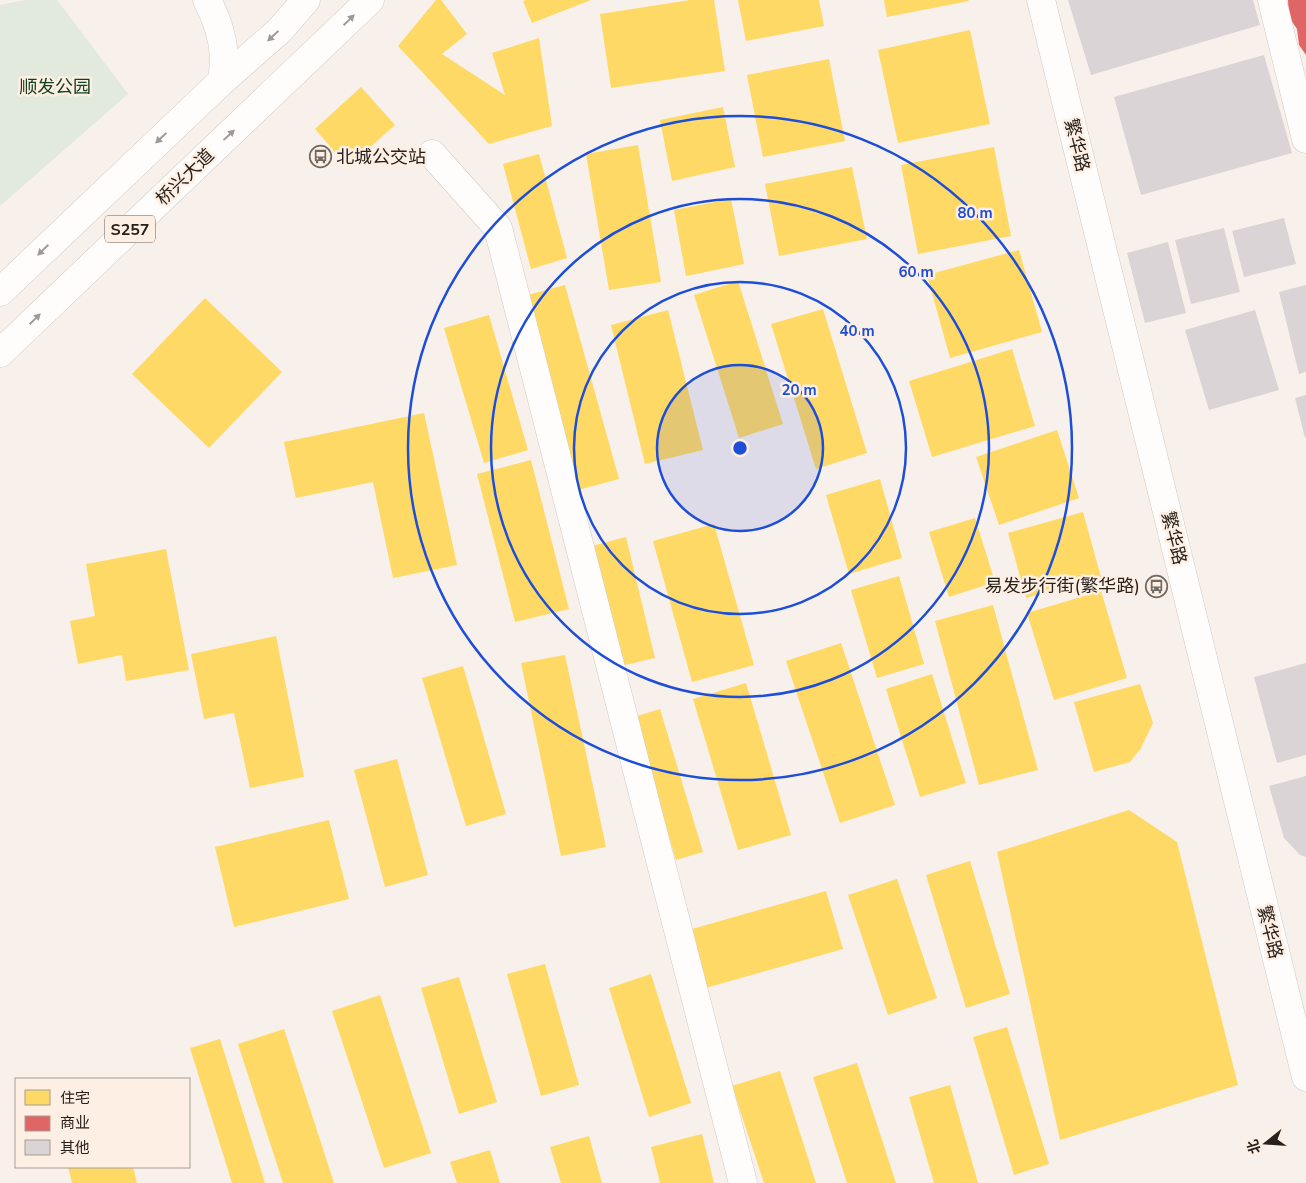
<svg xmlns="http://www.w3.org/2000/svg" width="1306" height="1183" viewBox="0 0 1306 1183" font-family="'Nunito Sans','Noto Sans SC',sans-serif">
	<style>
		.green { fill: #e2eadd }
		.homes { fill: #ffd966 }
		.shops { fill: #e06666 }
		.building { fill: #dad4d6 }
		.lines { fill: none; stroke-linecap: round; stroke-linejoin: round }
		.minor-casing { stroke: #d2cac5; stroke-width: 29 }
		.tertiary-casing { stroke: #d2cac5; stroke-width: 29 }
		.primary-casing { stroke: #d2cac5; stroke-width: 29 }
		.minor { stroke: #fefdfc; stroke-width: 28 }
		.tertiary { stroke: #fefdfc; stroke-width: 28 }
		.primary { stroke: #fefdfc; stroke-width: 28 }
		.oneway { fill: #9d9a97 }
		.ring { fill: none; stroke: #1d4ed8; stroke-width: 2.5 }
		.labels { text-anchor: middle; stroke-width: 5; stroke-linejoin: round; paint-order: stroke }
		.shield { fill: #feefe4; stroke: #685f58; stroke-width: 1 }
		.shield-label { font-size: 16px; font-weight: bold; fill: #27211c }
		.park-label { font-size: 18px; fill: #0f421d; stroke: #feefe4 }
		.street-label { font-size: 18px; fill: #27211c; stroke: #feefe4 }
		.poi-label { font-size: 18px; fill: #27211c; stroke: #feefe4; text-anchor: start }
		.centre { fill: #1d4ed8; stroke: #feefe4; stroke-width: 2.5 }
		.ring-label { font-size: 15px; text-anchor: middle; font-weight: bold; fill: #1d4ed8; stroke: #feefe4; stroke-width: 5; stroke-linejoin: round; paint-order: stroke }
	</style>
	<rect width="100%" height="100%" fill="#f8f0ea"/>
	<path class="green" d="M 25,0 L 57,0 L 128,94 L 0,206 L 0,5 Z"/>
	<g class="homes">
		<path d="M 436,0 L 441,0 L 467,34 L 442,54 L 505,95 L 492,53 L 539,38 L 552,126 L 489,144 L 398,46 Z"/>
		<path d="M 526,0 L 591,0 L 532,23 L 523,1 Z"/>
		<path d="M 690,0 L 714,0 L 725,71 L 611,88 L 600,14 Z"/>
		<path d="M 738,0 L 819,0 L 824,26 L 746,41 Z"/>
		<path d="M 884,0 L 968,0 L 969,1 L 887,17 Z"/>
		<path d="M 970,30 L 990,124 L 898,143 L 878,50 Z"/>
		<path d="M 829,59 L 845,141 L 763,157 L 747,75 Z"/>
		<path d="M 361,87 L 395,125 L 348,167 L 315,129 Z"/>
		<path d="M 723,107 L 735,167 L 672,181 L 660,120 Z"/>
		<path d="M 638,145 L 661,282 L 609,290 L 586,154 Z"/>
		<path d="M 994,147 L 1011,236 L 918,254 L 901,165 Z"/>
		<path d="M 539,154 L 567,258 L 531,269 L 503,164 Z"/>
		<path d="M 852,167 L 867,239 L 779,256 L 765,184 Z"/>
		<path d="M 731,199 L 744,264 L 686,276 L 674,210 Z"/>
		<path d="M 1019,250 L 1042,332 L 950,358 L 927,275 Z"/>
		<path d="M 738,281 L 783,424 L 739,438 L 694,295 Z"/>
		<path d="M 565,285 L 619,479 L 578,490 L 524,296 Z"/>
		<path d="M 205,298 L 282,372 L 209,448 L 132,374 Z"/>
		<path d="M 823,309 L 867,453 L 816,469 L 771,324 Z"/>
		<path d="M 668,310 L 703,450 L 645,464 L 611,325 Z"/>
		<path d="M 489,315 L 528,450 L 484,463 L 444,328 Z"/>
		<path d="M 1012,349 L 1035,426 L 932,457 L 909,381 Z"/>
		<path d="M 424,413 L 457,565 L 393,578 L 373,482 L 296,498 L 284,442 Z"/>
		<path d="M 1057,430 L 1079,498 L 999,525 L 976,457 Z"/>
		<path d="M 531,460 L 569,609 L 515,622 L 477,474 Z"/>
		<path d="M 880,479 L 902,558 L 849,574 L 826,495 Z"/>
		<path d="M 1083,512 L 1101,577 L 1026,598 L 1008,533 Z"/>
		<path d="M 975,518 L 995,582 L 949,597 L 929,532 Z"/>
		<path d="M 714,524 L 754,665 L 692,682 L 653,541 Z"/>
		<path d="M 626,537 L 655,658 L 621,666 L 592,546 Z"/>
		<path d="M 166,549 L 189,670 L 126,681 L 122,655 L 78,664 L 70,621 L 95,616 L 86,564 Z"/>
		<path d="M 899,576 L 924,664 L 877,678 L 851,590 Z"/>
		<path d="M 1101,591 L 1127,678 L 1054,700 L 1027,613 Z"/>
		<path d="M 993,605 L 1038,770 L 979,785 L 935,621 Z"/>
		<path d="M 276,636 L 304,777 L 250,788 L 234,713 L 204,719 L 191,654 Z"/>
		<path d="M 841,643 L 895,805 L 840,823 L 786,661 Z"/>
		<path d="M 565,655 L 606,847 L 561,856 L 521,663 Z"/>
		<path d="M 463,666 L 506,814 L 466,826 L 422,678 Z"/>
		<path d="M 932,674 L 966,783 L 920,797 L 886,689 Z"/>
		<path d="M 746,683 L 791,835 L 738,850 L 693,699 Z"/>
		<path d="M 1140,684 L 1153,723 L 1141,748 L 1130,762 L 1094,772 L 1074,702 Z"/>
		<path d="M 660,709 L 703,852 L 676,860 L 634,717 Z"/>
		<path d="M 397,759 L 428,875 L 385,887 L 354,770 Z"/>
		<path d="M 1129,810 L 1177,842 L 1238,1085 L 1060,1140 L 997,852 Z"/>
		<path d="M 329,820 L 349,899 L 234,927 L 215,847 Z"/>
		<path d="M 970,861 L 1010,994 L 966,1008 L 926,875 Z"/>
		<path d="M 897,879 L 937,998 L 888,1015 L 848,895 Z"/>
		<path d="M 826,891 L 843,949 L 702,989 L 685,931 Z"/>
		<path d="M 545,964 L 579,1085 L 541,1096 L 507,974 Z"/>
		<path d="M 651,974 L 691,1103 L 649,1117 L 609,988 Z"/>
		<path d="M 459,977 L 497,1102 L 459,1114 L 421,988 Z"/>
		<path d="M 380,995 L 431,1153 L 384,1168 L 332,1011 Z"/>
		<path d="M 1007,1027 L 1049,1164 L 1014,1175 L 973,1037 Z"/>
		<path d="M 284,1029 L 334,1183 L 283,1183 L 238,1044 Z"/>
		<path d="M 220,1039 L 265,1183 L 232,1183 L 190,1048 Z"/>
		<path d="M 857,1063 L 896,1183 L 847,1183 L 813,1077 Z"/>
		<path d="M 780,1071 L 816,1183 L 764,1183 L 732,1086 Z"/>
		<path d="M 950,1085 L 978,1183 L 934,1183 L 909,1097 Z"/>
		<path d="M 702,1134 L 714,1183 L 660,1183 L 651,1147 Z"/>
		<path d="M 589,1136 L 602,1183 L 561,1183 L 550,1147 Z"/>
		<path d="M 490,1150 L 500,1183 L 457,1183 L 450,1162 Z"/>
		<path d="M 68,1167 L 133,1167 L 137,1183 L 72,1183 Z"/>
	</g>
	<path class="shops" d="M 1288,0 L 1306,0 L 1306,55 L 1299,45 L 1297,29 L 1289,17 Z"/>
	<g class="building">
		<path d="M 1068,0 L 1253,0 L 1260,25 L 1091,75 Z"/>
		<path d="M 1264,55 L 1292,153 L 1141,195 L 1114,97 Z"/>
		<path d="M 1284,218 L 1296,264 L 1244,277 L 1232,231 Z"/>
		<path d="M 1224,228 L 1240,292 L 1191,304 L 1175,240 Z"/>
		<path d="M 1168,242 L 1186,313 L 1145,323 L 1127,253 Z"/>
		<path d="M 1306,285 L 1306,372 L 1299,374 L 1279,292 Z"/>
		<path d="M 1255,310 L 1279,390 L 1209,410 L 1185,330 Z"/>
		<path d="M 1306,395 L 1306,438 L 1305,438 L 1295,398 Z"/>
		<path d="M 1306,663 L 1306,755 L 1277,763 L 1254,677 Z"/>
		<path d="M 1306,776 L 1306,857 L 1300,855 L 1284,838 L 1269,786 Z"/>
	</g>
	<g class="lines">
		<defs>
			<g id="minor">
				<path d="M 1272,0 L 1306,139"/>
				<path d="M 432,154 L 498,228 L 743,1183"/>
			</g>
			<path id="tertiary" d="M 1041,0 L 1306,1077"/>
			<g id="primary">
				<path d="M 207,0 C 216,17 223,37 224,57 C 224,65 223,73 222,81"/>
				<path d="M 0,292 L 222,81 L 279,31 L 306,0"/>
				<path d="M 0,353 L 370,0"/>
			</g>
		</defs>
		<use href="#minor" class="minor-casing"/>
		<use href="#tertiary" class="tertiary-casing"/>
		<use href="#primary" class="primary-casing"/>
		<use href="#minor" class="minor"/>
		<use href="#tertiary" class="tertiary"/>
		<use href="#primary" class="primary"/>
	</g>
	<defs><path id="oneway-solid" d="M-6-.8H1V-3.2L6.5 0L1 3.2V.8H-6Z" transform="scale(1.25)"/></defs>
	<g class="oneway">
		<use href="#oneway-solid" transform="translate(349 20) rotate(-44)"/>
		<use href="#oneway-solid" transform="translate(273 36) rotate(137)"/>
		<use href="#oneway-solid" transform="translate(229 135) rotate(-43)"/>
		<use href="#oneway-solid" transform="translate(161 138) rotate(137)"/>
		<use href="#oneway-solid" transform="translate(43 250) rotate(136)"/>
		<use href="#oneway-solid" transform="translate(35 319) rotate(-44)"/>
	</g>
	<circle cx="740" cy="448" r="83" fill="#1d4ed8" fill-opacity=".12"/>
	<g class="ring">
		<circle cx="740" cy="448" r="83"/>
		<circle cx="740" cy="448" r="166"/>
		<circle cx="740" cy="448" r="249"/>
		<circle cx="740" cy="448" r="332"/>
	</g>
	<defs>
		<symbol id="bus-ring" viewBox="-11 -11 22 22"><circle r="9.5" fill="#feefe4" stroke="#706964" stroke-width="1.5"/><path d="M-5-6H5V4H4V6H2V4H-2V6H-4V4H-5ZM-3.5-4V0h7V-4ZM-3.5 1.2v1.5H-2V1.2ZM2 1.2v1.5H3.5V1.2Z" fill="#706964"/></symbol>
	</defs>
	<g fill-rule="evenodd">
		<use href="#bus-ring" x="308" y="144" width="25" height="25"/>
		<use href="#bus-ring" x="1144" y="574" width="25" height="25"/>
	</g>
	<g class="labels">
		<rect class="shield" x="105" y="215.5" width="50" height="27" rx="4"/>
		<g class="shield-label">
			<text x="130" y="235">S257</text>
		</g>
		<g class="park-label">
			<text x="55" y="93">顺发公园</text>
		</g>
		<g class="street-label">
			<text transform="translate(1077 145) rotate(76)" y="6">繁华路</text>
			<text transform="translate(185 177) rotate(-44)" y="6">桥兴大道</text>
			<text transform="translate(1174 538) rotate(76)" y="6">繁华路</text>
			<text transform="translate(1270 932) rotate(76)" y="6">繁华路</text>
		</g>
		<g class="poi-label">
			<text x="336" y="163">北城公交站</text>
			<text x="1140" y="592" text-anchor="end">易发步行街(繁华路)</text>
		</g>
	</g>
	<circle cx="740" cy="448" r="8" class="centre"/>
	<g class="ring-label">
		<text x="975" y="218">80 m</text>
		<text x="916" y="277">60 m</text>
		<text x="857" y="336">40 m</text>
		<text x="799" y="395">20 m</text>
	</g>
	<rect x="15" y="1078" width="175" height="90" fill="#feefe4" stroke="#a89d94"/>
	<rect x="25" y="1090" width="25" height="15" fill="#ffd966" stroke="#a89d94"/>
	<text x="60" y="1103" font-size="15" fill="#27211c">住宅</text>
	<rect x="25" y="1116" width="25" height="15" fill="#e06666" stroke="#a89d94"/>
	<text x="60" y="1128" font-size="15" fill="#27211c">商业</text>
	<rect x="25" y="1140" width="25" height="15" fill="#dad4d6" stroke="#a89d94"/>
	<text x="60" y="1153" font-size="15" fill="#27211c">其他</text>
	<g transform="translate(1266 1143) rotate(253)" stroke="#feefe4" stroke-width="4" paint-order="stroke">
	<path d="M0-4L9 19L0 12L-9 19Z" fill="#27211c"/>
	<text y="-8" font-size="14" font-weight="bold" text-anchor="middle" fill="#27211c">北</text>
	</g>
</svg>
